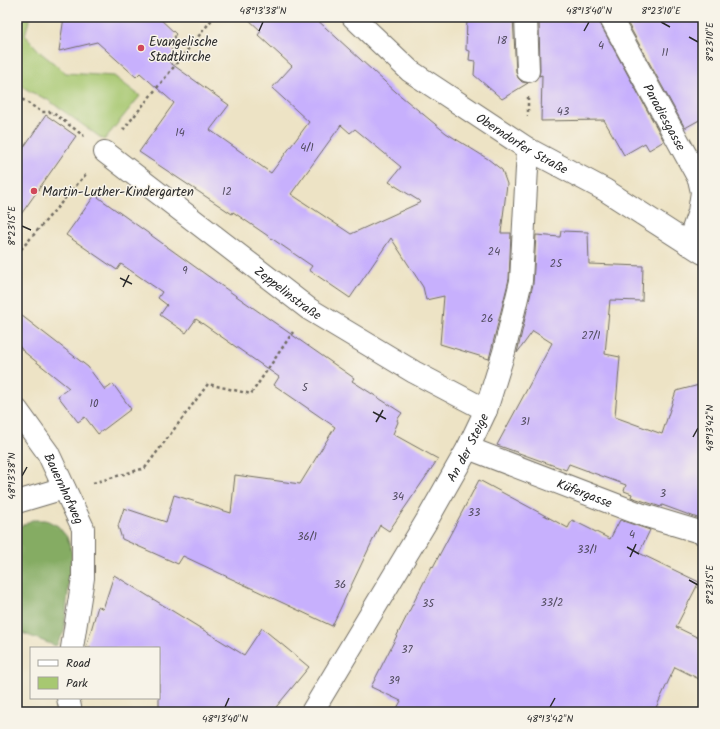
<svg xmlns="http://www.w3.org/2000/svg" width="720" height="729" viewBox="0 0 720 729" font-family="Kalam,sans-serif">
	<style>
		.green { fill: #a7c871; stroke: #697a4e }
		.forest { fill: #85ac63; stroke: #586c47 }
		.building { fill: #c7b0fd; fill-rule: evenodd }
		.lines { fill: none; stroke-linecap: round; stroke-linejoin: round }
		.minor-casing { stroke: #6f6b61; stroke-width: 24 }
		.major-casing { stroke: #6f6b61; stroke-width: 24 }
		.path { stroke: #6f6b61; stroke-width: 2.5; stroke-dasharray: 3 3; stroke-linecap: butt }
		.minor { stroke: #fff; stroke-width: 22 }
		.major { stroke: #fff; stroke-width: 22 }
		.ticks { fill: none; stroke: #2b2b2b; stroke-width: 1.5 }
		.poi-dot { fill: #d1495b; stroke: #f7f3e8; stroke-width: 1.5 }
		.labels { text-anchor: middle; stroke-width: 3; stroke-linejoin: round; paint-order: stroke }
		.number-label { font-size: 11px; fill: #524c60 }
		.poi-label { font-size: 13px; fill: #2b2b2b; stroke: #f7f3e8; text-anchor: start }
		.street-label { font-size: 13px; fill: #2b2b2b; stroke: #f7f3e8 }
		.neatline { fill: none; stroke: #2b2b2b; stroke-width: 1.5 }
		.ticks-label { font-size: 10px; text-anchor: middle; fill: #2b2b2b }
	</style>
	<rect width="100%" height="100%" fill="#f7f3e8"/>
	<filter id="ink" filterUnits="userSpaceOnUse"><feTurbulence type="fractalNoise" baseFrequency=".025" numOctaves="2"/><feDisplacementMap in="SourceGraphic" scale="8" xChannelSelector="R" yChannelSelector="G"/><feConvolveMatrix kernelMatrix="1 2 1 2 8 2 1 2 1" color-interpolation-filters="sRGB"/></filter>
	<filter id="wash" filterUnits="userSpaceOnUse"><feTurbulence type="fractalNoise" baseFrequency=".012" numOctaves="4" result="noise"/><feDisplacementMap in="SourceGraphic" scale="16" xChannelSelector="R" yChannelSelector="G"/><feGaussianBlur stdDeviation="0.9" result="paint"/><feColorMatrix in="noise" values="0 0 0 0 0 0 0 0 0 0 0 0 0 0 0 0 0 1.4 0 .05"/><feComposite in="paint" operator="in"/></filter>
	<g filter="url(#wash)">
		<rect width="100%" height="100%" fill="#ede3c5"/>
		<path class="green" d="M 17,17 L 30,17 L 25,35 L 41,53 L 66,73 L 114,76 L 140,96 L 104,140 L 48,100 L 31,92 L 17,83 Z"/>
		<path class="forest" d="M 32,520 L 46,520 L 58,526 L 67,537 L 72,553 L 64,632 L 56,646 L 17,631 L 17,528 Z"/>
		<g id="blocks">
			<g class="building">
				<path d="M 64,17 L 158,17 L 176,34 L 174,37 L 178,42 L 171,50 L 176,55 L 169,62 L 229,105 L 210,130 L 271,173 L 309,122 L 272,88 L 292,66 L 258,35 L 261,31 L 246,17 L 314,17 L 396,92 L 446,133 L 488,159 L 502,170 L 507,184 L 501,233 L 511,233 L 509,279 L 489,359 L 440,344 L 444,296 L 426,300 L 423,287 L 391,238 L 350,298 L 309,270 L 312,266 L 233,212 L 232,214 L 139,152 L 174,103 L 140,73 L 136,77 L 97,42 L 59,51 ZM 341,125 L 350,133 L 355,129 L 401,167 L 389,182 L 421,202 L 351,234 L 291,194 Z"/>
				<path d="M 467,17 L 513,17 L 516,72 L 518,78 L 522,82 L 528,83 L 502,99 L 474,75 L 475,61 L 469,60 L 470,51 L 466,50 Z"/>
				<path d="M 637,17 L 703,17 L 703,118 L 685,128 L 627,22 L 640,22 Z"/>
				<path d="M 539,20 L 599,22 L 664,141 L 649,150 L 645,143 L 624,155 L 604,120 L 541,121 L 542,75 L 539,76 L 540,71 Z"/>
				<path d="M 46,115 L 76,136 L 17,220 L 17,157 Z"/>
				<path d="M 95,195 L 219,284 L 354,378 L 352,381 L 402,413 L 397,420 L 398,422 L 393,434 L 438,459 L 389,531 L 380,525 L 332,626 L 183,556 L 178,564 L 122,539 L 118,526 L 124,508 L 166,522 L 174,495 L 231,513 L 235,475 L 300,484 L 335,427 L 274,385 L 279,377 L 196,319 L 186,333 L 160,315 L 167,305 L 158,298 L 162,292 L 121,264 L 117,270 L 66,235 Z"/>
				<path d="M 561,231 L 588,232 L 589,264 L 643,266 L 642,301 L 610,300 L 605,354 L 620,357 L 615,417 L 662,434 L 676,391 L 703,384 L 703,520 L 662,505 L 661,507 L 631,497 L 632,494 L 624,491 L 626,485 L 569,464 L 566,470 L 497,445 L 552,343 L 533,331 L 517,353 L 533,284 L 536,235 L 560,237 Z"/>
				<path d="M 17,312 L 88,367 L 105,390 L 113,384 L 131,409 L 98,434 L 85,417 L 78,422 L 58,396 L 69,388 L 23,351 L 17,343 Z"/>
				<path d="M 479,480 L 568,528 L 572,520 L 610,539 L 620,520 L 650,530 L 639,553 L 699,582 L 676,627 L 703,640 L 703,681 L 675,667 L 654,712 L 395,712 L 401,701 L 371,687 L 432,566 L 433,567 Z"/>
				<path d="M 114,575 L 244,655 L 262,628 L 309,667 L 272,712 L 159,712 L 159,648 L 86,648 L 98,606 L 103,609 Z"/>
			</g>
		</g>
	</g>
	<g filter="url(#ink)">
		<use href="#blocks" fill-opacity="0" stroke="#6f6b61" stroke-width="1"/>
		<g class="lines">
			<defs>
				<g id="minor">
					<path d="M 526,17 L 528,71"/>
					<path id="s1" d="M 610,17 L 699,179 L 702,192 L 699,212 L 688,244"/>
					<path id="s2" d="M 105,152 L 309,309 L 414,372 L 486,410"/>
					<path id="s3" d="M 17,410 L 48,453 L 83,528 L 83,578 L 72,648"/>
					<path id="s4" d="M 468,448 L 640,514 L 703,533"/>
					<path d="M 17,502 L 64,488"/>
					<path d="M 68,698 L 71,712"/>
					<path id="s5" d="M 312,712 L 426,522 L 468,448 L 486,410 L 504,352 L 521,281 L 528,149"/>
				</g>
				<g id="major">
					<path id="s6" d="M 353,17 L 410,71 L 528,149 L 605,190 L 703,253"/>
				</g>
			</defs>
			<use href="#minor" class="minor-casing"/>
			<use href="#major" class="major-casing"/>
			<g class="path">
				<path d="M 17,96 L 42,112 L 52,112 L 84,136"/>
				<path d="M 528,97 L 528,116"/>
				<path d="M 123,130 L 214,17"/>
				<path d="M 17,254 L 87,173"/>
				<path d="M 93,483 L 145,468 L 208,384 L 251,394 L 293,332"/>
			</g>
			<use href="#minor" class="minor"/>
			<use href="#major" class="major"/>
		</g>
	</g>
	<path class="ticks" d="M 661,22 L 670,27M 259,31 L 263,22M 584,31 L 589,22M 689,37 L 698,42M 22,226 L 31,230M 120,278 L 132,284M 123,287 L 129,275M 373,412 L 386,419M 376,422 L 383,410M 693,437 L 698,428M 22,476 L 27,467M 627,547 L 639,554M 630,557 L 636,544M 689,580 L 698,585M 225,707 L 229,698M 550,707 L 555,698"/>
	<g class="poi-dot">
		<circle cx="141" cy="48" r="4"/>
		<circle cx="34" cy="191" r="4"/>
	</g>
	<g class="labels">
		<g class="number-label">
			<text x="502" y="44">18</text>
			<text x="601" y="49">4</text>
			<text x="665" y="56">11</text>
			<text x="563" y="115">43</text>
			<text x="180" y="136">14</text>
			<text x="307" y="151">4/1</text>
			<text x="227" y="195">12</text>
			<text x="494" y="255">24</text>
			<text x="556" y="267">25</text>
			<text x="185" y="274">9</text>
			<text x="487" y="322">26</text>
			<text x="591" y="339">27/1</text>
			<text x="305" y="391">5</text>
			<text x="94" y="407">10</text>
			<text x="525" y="425">31</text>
			<text x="663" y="497">3</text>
			<text x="398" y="500">34</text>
			<text x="474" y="516">33</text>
			<text x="632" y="538">4</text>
			<text x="307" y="540">36/1</text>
			<text x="587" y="553">33/1</text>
			<text x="340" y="588">36</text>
			<text x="552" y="606">33/2</text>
			<text x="428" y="607">35</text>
			<text x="407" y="653">37</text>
			<text x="394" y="684">39</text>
		</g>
		<g class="poi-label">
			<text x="149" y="46">Evangelische<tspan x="149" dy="15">Stadtkirche</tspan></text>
			<text x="42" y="196">Martin-Luther-Kindergarten</text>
		</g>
		<g class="street-label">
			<text dy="5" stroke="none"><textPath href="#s1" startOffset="114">Paradiesgasse</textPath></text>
			<text dy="5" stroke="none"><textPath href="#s6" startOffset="212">Oberndorfer Straße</textPath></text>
			<text dy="5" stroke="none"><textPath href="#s2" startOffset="231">Zeppelinstraße</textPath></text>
			<text dy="5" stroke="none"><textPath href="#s5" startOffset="307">An der Steige</textPath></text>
			<text dy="5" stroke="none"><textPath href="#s3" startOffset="92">Bauernhofweg</textPath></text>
			<text dy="5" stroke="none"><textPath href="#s4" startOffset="125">Küfergasse</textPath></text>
		</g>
	</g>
	<rect width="720" height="729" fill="none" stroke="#f7f3e8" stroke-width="44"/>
	<rect x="30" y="647" width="130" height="52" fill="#f7f3e8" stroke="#a5a39c"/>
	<rect x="38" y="660" width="20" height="6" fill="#ffffff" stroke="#a5a39c"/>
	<text x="66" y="667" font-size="12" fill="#2b2b2b">Road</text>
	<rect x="38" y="677" width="20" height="12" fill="#a7c871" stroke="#a5a39c"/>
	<text x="66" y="687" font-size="12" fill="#2b2b2b">Park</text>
	<rect x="22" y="22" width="676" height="685" class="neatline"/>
	<g class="ticks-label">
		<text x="263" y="14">48°13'38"N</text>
		<text x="589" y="14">48°13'40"N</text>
		<text x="661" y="14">8°23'10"E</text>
		<text transform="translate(709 42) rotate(-90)" y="4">8°23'10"E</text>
		<text transform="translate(11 226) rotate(-90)" y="4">8°23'15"E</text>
		<text transform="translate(709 428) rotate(-90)" y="4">48°13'42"N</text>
		<text transform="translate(11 476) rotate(-90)" y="4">48°13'38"N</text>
		<text transform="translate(709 585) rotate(-90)" y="4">8°23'15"E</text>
		<text x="225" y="722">48°13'40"N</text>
		<text x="550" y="722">48°13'42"N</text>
	</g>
</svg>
